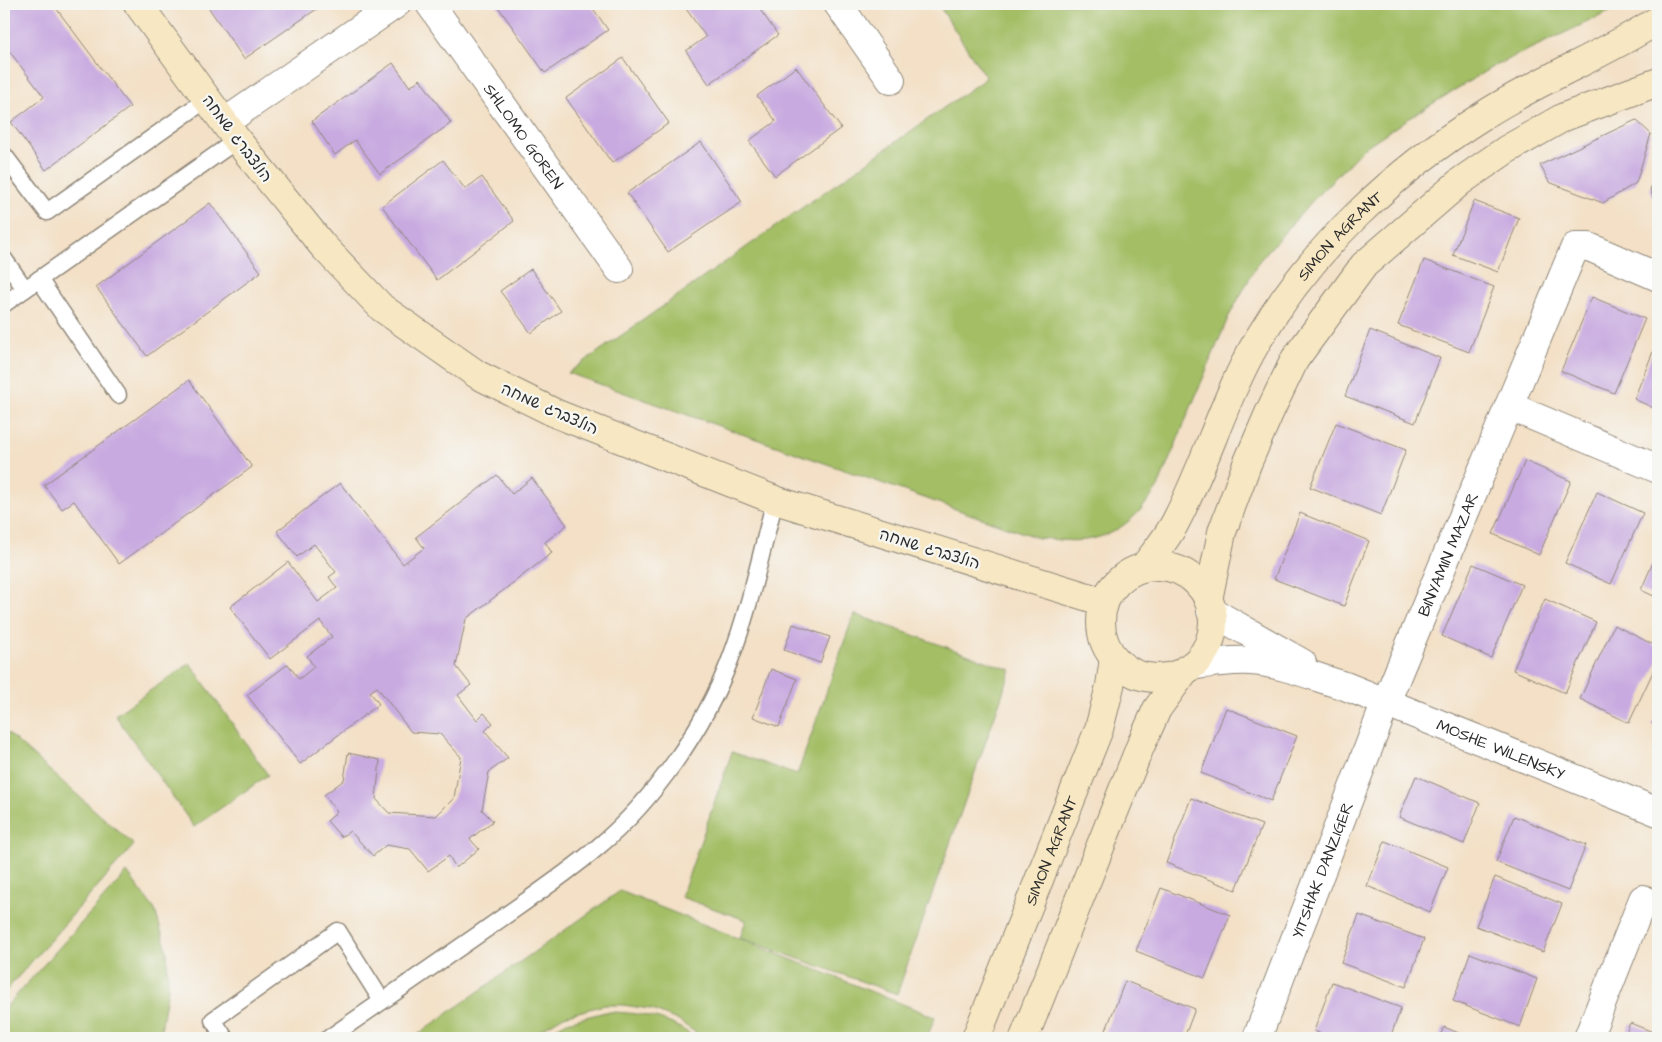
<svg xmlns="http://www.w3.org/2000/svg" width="1662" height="1042" viewBox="0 0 1662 1042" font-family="'Architects Daughter','Playpen Sans Hebrew',sans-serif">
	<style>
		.green { fill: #a3be65; stroke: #677448 }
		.building { fill: #c8aae0 }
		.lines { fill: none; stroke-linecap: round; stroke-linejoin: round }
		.lane-casing { stroke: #8f8678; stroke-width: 19 }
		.street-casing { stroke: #8f8678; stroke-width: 30 }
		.secondary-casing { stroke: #8f8678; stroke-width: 30 }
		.lane { stroke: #fff; stroke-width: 16 }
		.street { stroke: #fff; stroke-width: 28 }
		.secondary { stroke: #f7e8c3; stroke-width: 28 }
		.labels { text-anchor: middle; stroke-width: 4.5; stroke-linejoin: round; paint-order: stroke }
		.street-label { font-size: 16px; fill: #2b2b2b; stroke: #f6f6f2 }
	</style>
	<rect width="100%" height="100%" fill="#f6f6f2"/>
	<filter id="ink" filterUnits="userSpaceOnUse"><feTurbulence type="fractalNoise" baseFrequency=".02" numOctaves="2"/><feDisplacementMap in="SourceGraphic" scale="10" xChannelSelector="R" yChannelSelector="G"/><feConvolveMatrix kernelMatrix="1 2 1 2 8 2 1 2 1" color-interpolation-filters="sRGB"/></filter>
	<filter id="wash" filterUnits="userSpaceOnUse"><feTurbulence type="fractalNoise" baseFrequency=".0096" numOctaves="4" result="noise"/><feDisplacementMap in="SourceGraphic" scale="20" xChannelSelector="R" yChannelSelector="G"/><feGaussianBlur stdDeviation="1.12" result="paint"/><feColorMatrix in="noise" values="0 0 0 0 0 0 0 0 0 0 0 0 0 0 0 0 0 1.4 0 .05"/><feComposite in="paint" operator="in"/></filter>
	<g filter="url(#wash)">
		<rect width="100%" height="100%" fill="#f3e0c6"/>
		<g class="green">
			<path d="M 938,4 L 1626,4 L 1494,66 L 1414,115 L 1365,147 L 1315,198 L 1259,261 L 1228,318 L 1158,487 C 1140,514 1119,536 1085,540 C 1070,542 1053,539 1038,538 L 568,373 L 986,78 Z"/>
			<path d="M 854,614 L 1011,670 L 897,994 L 740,938 L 746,920 L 681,897 L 732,752 L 797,775 Z"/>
			<path d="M 190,663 L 268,775 L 194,827 L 115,715 Z"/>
			<path d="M 4,730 L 134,845 L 4,993 Z"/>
			<path d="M 127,872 L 155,910 L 167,951 L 168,988 L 161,1030 L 167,1038 L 4,1038 L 4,1009 Z"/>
			<path d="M 620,891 L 935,1017 L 927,1038 L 704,1038 L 677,1020 L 650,1009 L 623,1005 L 604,1005 L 564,1016 L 527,1038 L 413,1038 Z"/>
			<path d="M 605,1012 C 637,1012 669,1017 695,1038 L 538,1038 L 567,1022 Z"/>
		</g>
		<g id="blocks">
			<g class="building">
				<path d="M 12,4 L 53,4 L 130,107 L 46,170 L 11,122 L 44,97 L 4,44 L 4,10 Z"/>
				<path d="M 206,4 L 324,4 L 244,59 Z"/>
				<path d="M 496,4 L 590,4 L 608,30 L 545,73 Z"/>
				<path d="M 686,4 L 756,4 L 778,35 L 709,84 L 686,51 L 706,37 L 684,6 Z"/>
				<path d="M 623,58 L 669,123 L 612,163 L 566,98 Z"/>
				<path d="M 393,63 L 410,87 L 420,79 L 451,123 L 380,174 L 355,140 L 335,155 L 312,121 Z"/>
				<path d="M 796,67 L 841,128 L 775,176 L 749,141 L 776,121 L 757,96 Z"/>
				<path d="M 4,101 L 10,110 L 4,114 Z"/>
				<path d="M 1636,120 L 1651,134 L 1636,183 L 1603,203 L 1549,182 L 1540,165 Z"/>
				<path d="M 701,142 L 742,202 L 668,252 L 627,193 Z"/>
				<path d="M 443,160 L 465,189 L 482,177 L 514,221 L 437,280 L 382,206 Z"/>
				<path d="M 1658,174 L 1658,211 L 1650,189 Z"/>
				<path d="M 1474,201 L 1519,218 L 1498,272 L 1453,255 Z"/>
				<path d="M 210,203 L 261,272 L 147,356 L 96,287 Z"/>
				<path d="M 1424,260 L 1494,287 L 1469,352 L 1398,325 Z"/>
				<path d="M 531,269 L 561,311 L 531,333 L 500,291 Z"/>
				<path d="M 1592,297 L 1645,319 L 1614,393 L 1561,371 Z"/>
				<path d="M 1370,330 L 1440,358 L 1415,423 L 1345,396 Z"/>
				<path d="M 1658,339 L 1658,410 L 1634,399 Z"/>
				<path d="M 189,380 L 252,467 L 119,564 L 74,501 L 62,509 L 44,485 Z"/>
				<path d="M 1336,423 L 1406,450 L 1381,515 L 1310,487 Z"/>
				<path d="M 1525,461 L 1571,481 L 1539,555 L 1493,534 Z"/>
				<path d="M 497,475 L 512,494 L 532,478 L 567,525 L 545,542 L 552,553 L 466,619 L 456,666 L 471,685 L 458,695 L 477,720 L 484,713 L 493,723 L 485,731 L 508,758 L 489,772 L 482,810 L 493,821 L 470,839 L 479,849 L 456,868 L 449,856 L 428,871 L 410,849 L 386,845 L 373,856 L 350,831 L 341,837 L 327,821 L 337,812 L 324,795 L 344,780 L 348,753 L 380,760 L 376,799 L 389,813 L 436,816 L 454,798 L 461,757 L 440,734 L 411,732 L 377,687 L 370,692 L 379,704 L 300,764 L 247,695 L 288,664 L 299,679 L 314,667 L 307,656 L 332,637 L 320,621 L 270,659 L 230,607 L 288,562 L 318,602 L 337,588 L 329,577 L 336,572 L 314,544 L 297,557 L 277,531 L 340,483 L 403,564 L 424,548 L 416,537 Z"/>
				<path d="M 1597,492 L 1643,513 L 1611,584 L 1565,563 Z"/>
				<path d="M 1300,513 L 1369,541 L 1344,606 L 1274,579 Z"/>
				<path d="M 1658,551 L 1658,598 L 1641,590 Z"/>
				<path d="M 1473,564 L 1522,585 L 1491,658 L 1442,636 Z"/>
				<path d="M 1545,599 L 1596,622 L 1565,693 L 1513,670 Z"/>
				<path d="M 793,624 L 830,637 L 820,663 L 784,650 Z"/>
				<path d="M 1614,625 L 1658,647 L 1658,661 L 1629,723 L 1580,699 Z"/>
				<path d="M 771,669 L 797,679 L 779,727 L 753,717 Z"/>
				<path d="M 1226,708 L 1297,736 L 1271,801 L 1201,773 Z"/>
				<path d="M 1658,712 L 1658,728 L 1652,724 Z"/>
				<path d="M 1416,776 L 1480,803 L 1464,844 L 1399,817 Z"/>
				<path d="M 1191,798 L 1262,825 L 1236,890 L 1166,863 Z"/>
				<path d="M 1514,816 L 1586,845 L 1568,891 L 1496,862 Z"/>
				<path d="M 1385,841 L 1448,867 L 1430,912 L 1367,886 Z"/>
				<path d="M 1495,877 L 1562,904 L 1543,952 L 1476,926 Z"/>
				<path d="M 1161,888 L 1230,915 L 1205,978 L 1136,951 Z"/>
				<path d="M 1359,915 L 1424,939 L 1406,987 L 1341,963 Z"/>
				<path d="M 1470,953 L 1537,979 L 1520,1027 L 1453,1001 Z"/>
				<path d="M 1125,981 L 1195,1009 L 1184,1038 L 1103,1038 Z"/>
				<path d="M 1332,982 L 1401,1008 L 1390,1038 L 1332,1038 L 1314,1031 Z"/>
				<path d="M 1630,1023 L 1658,1034 L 1658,1038 L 1624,1038 Z"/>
				<path d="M 1444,1027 L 1471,1038 L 1439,1038 Z"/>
			</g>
		</g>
	</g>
	<g filter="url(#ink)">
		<use href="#blocks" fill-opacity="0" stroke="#8f8678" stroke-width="1"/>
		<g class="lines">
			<defs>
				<g id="lane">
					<path d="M 4,155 L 47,212 L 207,99"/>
					<path d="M 4,259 L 25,289"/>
					<path d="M 39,279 L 118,395"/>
					<path d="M 4,304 L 237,140"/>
					<path d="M 225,1038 L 213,1020 L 338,931 L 382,1001"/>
					<path d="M 329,1038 C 380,1003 431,967 482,932 C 521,904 562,878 598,847 C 654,800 704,728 730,660 C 750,608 761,553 775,500"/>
				</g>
				<g id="street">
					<path id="s1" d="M 430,4 L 619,269"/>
					<path d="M 838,4 L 891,80"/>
					<path d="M 225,122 L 396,4"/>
					<path d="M 1509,406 L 1658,469"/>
					<path d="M 1211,611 L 1302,663"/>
					<path id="s2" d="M 1191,666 C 1211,663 1230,660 1250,661 C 1282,663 1315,677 1345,686 L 1658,812"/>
					<path id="s3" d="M 1257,1038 L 1386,702 L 1575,247 L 1589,247 L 1658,277"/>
					<path d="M 1588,1038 L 1643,899"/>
				</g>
				<g id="secondary">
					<path d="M 138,4 L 237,140 L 323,246 L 382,308 L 478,375 L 557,414 L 775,500 L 1104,602"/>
					<circle cx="1157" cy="622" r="56"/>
					<path id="s4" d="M 1144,567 C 1155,552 1169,536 1177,519 C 1207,461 1225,395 1259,338 C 1313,247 1395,171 1484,115 C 1540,79 1602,56 1658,20"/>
					<path d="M 1208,600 L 1222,532 L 1247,464 L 1270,411 L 1295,359 L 1364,265 L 1461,181 L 1506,150 L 1564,117 L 1658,82"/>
					<path id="s5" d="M 976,1038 L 1099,729 L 1110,686 L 1114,658"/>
					<path d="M 1024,1038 L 1140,747 L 1157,709 L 1186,669"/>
				</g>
			</defs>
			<use href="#lane" class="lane-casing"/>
			<use href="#street" class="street-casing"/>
			<use href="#secondary" class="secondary-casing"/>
			<use href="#lane" class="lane"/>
			<use href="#street" class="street"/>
			<use href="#secondary" class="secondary"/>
		</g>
	</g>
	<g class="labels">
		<g class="street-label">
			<text dy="6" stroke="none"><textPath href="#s1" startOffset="162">SHLOMO GOREN</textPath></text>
			<text transform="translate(238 138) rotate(53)" y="6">הולצברג שמחה</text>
			<text dy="6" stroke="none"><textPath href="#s4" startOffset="388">SIMON AGRANT</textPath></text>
			<text transform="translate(550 408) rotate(24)" y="6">הולצברג שמחה</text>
			<text transform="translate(930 548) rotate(17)" y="6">הולצברג שמחה</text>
			<text dy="6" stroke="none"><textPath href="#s3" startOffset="520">BINYAMIN MAZAR</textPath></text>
			<text dy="6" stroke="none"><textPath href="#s2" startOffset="326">MOSHE WILENSKY</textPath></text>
			<text dy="6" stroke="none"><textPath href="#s5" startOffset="202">SIMON AGRANT</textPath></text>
			<text dy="6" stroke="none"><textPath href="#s3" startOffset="180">YITSHAK DANZIGER</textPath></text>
		</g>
	</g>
	<rect width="1662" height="1042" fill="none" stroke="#f6f6f2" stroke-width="20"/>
</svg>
